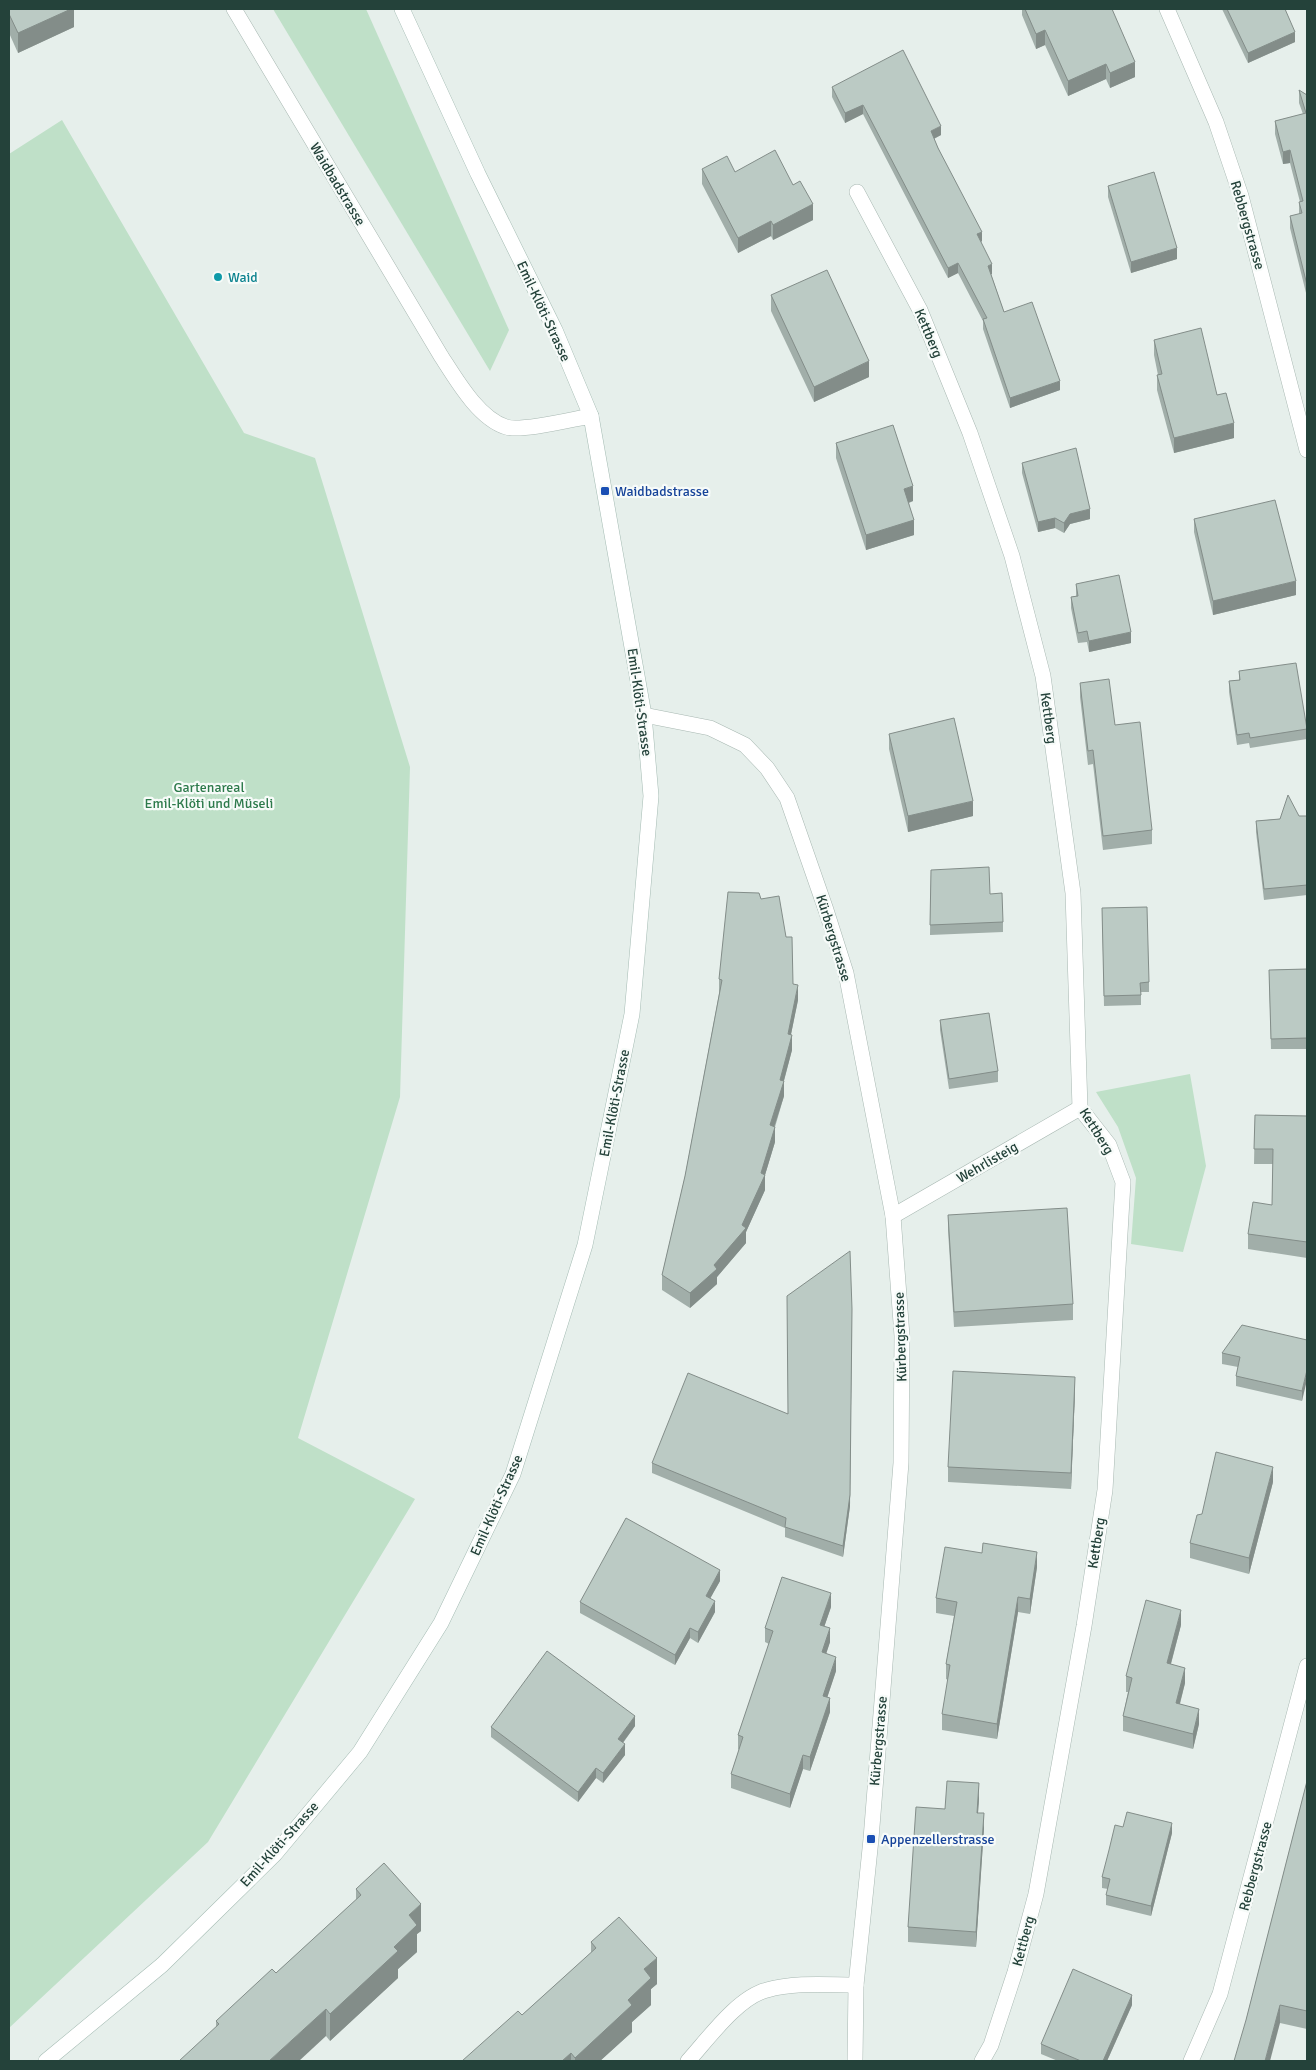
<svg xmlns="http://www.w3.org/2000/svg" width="1316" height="2070" viewBox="0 0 1316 2070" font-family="Signika,sans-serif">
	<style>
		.green { fill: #bfe0c8 }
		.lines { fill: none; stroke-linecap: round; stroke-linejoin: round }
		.street-casing { stroke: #a8b8b2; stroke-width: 16 }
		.secondary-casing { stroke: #a4bbb3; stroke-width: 16 }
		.street { stroke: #fff; stroke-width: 15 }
		.secondary { stroke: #fff; stroke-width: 15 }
		.wall { fill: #a1aea9 }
		.shaded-wall { fill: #838d89 }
		.building { fill: #bbcac4; stroke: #838d89 }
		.culture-dot { fill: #0f9aa8; stroke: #f7fbf9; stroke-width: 2 }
		.transit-dot { fill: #1a4fb4; stroke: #f7fbf9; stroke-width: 2 }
		.labels { text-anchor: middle; stroke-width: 4.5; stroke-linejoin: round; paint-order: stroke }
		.street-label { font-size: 14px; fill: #24423a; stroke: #f7fbf9 }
		.culture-label { font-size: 14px; fill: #0d838f; stroke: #f7fbf9; text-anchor: start }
		.transit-label { font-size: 14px; fill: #164399; stroke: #f7fbf9; text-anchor: start }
		.park-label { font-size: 14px; fill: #2d7a4b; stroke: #f7fbf9 }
	</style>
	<rect width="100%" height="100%" fill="#e6efeb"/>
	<g class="green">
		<path d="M 273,9 L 366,9 L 509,330 L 490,371 Z"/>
		<path d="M 62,120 L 244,433 L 315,458 L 410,767 L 400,1097 L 298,1438 L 415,1499 L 208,1842 L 9,2028 L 9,154 Z"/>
		<path d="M 1190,1074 L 1206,1166 L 1183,1252 L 1131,1244 L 1136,1178 L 1118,1127 L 1096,1092 Z"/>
	</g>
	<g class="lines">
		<defs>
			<g id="street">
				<path d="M 234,9 L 441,356 C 456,379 478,418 506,427 C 522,432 573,419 591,416"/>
				<path d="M 1167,9 L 1216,122 L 1241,196 L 1307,450"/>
				<path d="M 857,192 L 920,310 L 970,433 L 1012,556 L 1043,676 L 1073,893 L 1080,1108 L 1109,1145 L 1123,1182 L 1105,1490 L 1084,1626 L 1036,1894 L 1015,1972 L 991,2045 L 982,2061"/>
				<path d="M 644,715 L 710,728 L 745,745 L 767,768 L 787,798 L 826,910 L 846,973 L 893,1216 L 902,1336 L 901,1463 L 871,1839 L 856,1985 L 855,2061"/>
				<path d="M 893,1216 L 1080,1108"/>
				<path d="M 688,2061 C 708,2039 738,1997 767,1990 C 795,1982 827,1985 856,1985"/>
				<path d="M 1191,2061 L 1220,1994 L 1307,1666"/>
			</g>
			<path id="secondary" d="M 46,2061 L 162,1965 L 275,1854 L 360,1752 L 441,1623 L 513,1474 L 585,1245 L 632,1014 L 651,796 L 644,715 L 591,416 L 555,330 L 478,174 L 402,9"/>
		</defs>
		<use href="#street" class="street-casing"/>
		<use href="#secondary" class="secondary-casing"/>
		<use href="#street" class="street"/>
		<use href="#secondary" class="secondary"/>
	</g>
	<g class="wall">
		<path d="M 9,9 L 74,9 L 74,27 L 18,53 L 9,33 Z"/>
		<path d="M 1022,9 L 1112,9 L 1135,77 L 1110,88 L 1106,79 L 1068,96 L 1045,45 L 1036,49 L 1022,15 Z"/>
		<path d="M 1222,9 L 1285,9 L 1295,42 L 1248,63 Z"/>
		<path d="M 832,87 L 941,135 L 934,139 L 982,241 L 981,242 L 992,274 L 991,274 L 1004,312 L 1060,390 L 1010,408 L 983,329 L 983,321 L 958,273 L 948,278 L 863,114 L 845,123 L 832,97 Z"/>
		<path d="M 1299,90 L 1307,95 L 1307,297 L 1290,228 L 1290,216 L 1299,214 L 1299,202 L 1300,202 L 1290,163 L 1283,164 L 1275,134 L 1275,121 L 1303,114 L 1299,103 Z"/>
		<path d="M 702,169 L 735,172 L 793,185 L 813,220 L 773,240 L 771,236 L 738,253 L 702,184 Z"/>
		<path d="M 1108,186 L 1177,259 L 1131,273 L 1108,197 Z"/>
		<path d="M 771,295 L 869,377 L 814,402 L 771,311 Z"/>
		<path d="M 1154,340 L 1217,395 L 1234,438 L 1174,453 L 1157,390 L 1157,375 L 1158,375 L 1154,355 Z"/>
		<path d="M 836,443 L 913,501 L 909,503 L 914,535 L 866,550 L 836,458 Z"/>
		<path d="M 1022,463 L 1090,519 L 1070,524 L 1064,533 L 1055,528 L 1038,532 L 1022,473 Z"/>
		<path d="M 1194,519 L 1296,595 L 1213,615 L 1194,532 Z"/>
		<path d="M 1076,584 L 1131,643 L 1089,652 L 1087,642 L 1078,643 L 1071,608 L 1071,597 L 1076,596 Z"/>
		<path d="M 1239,671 L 1307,729 L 1307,739 L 1250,748 L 1249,743 L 1237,745 L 1229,692 L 1229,681 L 1239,680 Z"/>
		<path d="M 1080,683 L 1152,830 L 1152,844 L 1103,850 L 1093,764 L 1088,765 L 1080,697 Z"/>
		<path d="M 889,734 L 973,816 L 908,832 L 889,749 Z"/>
		<path d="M 1307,816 L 1307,895 L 1264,900 L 1256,832 L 1256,821 Z"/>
		<path d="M 931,870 L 990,894 L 1003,922 L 1003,932 L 930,935 Z"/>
		<path d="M 1102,908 L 1149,982 L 1149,992 L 1141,992 L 1141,1005 L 1104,1006 Z"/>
		<path d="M 1307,969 L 1307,1049 L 1271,1049 L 1269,970 Z"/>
		<path d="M 719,979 L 793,984 L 798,1000 L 791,1034 L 792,1050 L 784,1081 L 784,1096 L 775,1127 L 775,1142 L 765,1175 L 765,1190 L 746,1232 L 746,1243 L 717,1277 L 717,1284 L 690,1308 L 662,1290 L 662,1275 L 685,1176 L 719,994 Z"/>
		<path d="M 940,1020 L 998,1071 L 998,1082 L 949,1089 L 940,1030 Z"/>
		<path d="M 1255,1115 L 1307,1116 L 1307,1258 L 1248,1249 L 1248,1234 L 1272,1205 L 1273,1164 L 1254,1164 Z"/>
		<path d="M 948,1215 L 1073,1304 L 1073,1320 L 954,1327 L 948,1230 Z"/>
		<path d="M 1307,1340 L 1302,1401 L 1236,1386 L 1236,1376 L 1238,1367 L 1222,1364 L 1222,1353 Z"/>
		<path d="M 1075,1392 L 1071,1489 L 948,1482 L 948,1467 Z"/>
		<path d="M 652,1463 L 850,1506 L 843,1557 L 785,1537 L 785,1528 L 652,1473 Z"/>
		<path d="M 1273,1482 L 1249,1574 L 1190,1558 L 1190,1543 Z"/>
		<path d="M 1037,1567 L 1030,1614 L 1018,1612 L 997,1739 L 942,1730 L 942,1714 L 948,1680 L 946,1679 L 946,1664 L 954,1616 L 936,1613 L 936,1598 Z"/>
		<path d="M 720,1581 L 710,1598 L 715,1612 L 698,1643 L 690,1638 L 675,1665 L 580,1613 L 580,1602 Z"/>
		<path d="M 831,1607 L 824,1627 L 830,1642 L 826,1654 L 836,1671 L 827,1698 L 830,1712 L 810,1771 L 803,1769 L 790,1808 L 731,1788 L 731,1774 L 739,1750 L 738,1749 L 738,1735 L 769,1644 L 765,1642 L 765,1628 Z"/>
		<path d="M 1181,1625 L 1171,1664 L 1185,1683 L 1180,1704 L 1199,1724 L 1193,1749 L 1123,1731 L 1123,1716 L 1128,1692 L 1126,1692 L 1126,1676 Z"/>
		<path d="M 635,1726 L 623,1743 L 625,1755 L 603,1783 L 596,1778 L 578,1802 L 491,1737 L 491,1727 Z"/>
		<path d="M 1307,1781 L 1307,2029 L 1280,2023 L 1246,2020 Z"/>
		<path d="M 979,1798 L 978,1813 L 984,1828 L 976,1947 L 908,1942 L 908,1927 L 945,1809 Z"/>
		<path d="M 1123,1827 L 1172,1833 L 1151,1916 L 1106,1905 L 1106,1895 L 1108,1889 L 1102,1888 L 1102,1877 Z"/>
		<path d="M 356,1889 L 421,1931 L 417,1934 L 417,1952 L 398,1969 L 398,1978 L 330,2041 L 326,2036 L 216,2027 L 216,2021 L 276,1973 L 356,1900 Z"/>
		<path d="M 591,1942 L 657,1984 L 651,1989 L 651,2005 L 632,2022 L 632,2032 L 600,2061 L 462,2061 L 522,2015 L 591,1953 Z"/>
		<path d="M 1132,2005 L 1107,2061 L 1058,2061 L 1041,2054 L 1041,2044 Z"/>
	</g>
	<g class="shaded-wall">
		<path d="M 71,9 L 74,9 L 74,27 L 18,53 L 18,33 Z"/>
		<path d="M 1045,30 L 1045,45 L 1036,49 L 1036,34 Z"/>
		<path d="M 1295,32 L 1295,42 L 1248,63 L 1248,53 Z"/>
		<path d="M 1135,62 L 1135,77 L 1110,88 L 1110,73 Z"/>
		<path d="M 1106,64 L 1106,79 L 1068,96 L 1068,81 Z"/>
		<path d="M 863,105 L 863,114 L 845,123 L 845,113 Z"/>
		<path d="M 941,126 L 941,135 L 931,140 L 931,131 Z"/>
		<path d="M 1290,150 L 1290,163 L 1283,164 L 1283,152 Z"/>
		<path d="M 813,204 L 813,220 L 773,240 L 773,225 Z"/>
		<path d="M 771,221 L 771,236 L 738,253 L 738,238 Z"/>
		<path d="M 982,232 L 982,241 L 977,244 L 977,234 Z"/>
		<path d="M 1177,248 L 1177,259 L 1131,273 L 1131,262 Z"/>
		<path d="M 958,263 L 958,273 L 948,278 L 948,268 Z"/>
		<path d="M 992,264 L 992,274 L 988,276 L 988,266 Z"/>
		<path d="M 869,361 L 869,377 L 814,402 L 814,387 Z"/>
		<path d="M 1060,381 L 1060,390 L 1010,408 L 1010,398 Z"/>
		<path d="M 1234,423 L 1234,438 L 1174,453 L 1174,438 Z"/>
		<path d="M 913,486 L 913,501 L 904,504 L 904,489 Z"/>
		<path d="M 1090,509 L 1090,519 L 1070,524 L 1064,533 L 1064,523 L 1070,514 Z"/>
		<path d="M 1055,518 L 1055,528 L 1038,532 L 1038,522 Z"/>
		<path d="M 914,520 L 914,535 L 866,550 L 866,535 Z"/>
		<path d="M 1296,581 L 1296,595 L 1213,615 L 1213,601 Z"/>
		<path d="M 1131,632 L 1131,643 L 1089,652 L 1089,641 Z"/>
		<path d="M 973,801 L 973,816 L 908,832 L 908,816 Z"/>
		<path d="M 798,985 L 798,1000 L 788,1049 L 788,1034 Z"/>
		<path d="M 792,1035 L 792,1050 L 780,1095 L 780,1080 Z"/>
		<path d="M 784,1081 L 784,1096 L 770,1140 L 770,1125 Z"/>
		<path d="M 775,1127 L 775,1142 L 765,1175 L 765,1190 L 746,1232 L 746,1243 L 717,1277 L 717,1284 L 690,1308 L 690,1293 L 714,1265 L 742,1225 L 761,1173 Z"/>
		<path d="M 852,1309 L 850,1506 L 843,1557 L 843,1546 Z"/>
		<path d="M 1307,1370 L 1307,1380 L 1302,1401 L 1302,1391 Z"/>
		<path d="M 1075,1377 L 1075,1392 L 1071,1489 L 1071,1473 Z"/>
		<path d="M 1273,1467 L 1273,1482 L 1249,1574 L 1249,1558 Z"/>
		<path d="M 1037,1552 L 1037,1567 L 1030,1614 L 1030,1599 Z"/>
		<path d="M 720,1570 L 720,1581 L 706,1606 L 706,1596 Z"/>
		<path d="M 831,1593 L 831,1607 L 820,1639 L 820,1625 Z"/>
		<path d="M 1018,1597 L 1018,1612 L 997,1739 L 997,1724 Z"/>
		<path d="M 715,1601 L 715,1612 L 698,1643 L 698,1632 Z"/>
		<path d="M 1181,1610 L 1181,1625 L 1167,1678 L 1167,1663 Z"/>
		<path d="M 690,1628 L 690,1638 L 675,1665 L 675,1655 Z"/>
		<path d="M 830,1628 L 830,1642 L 822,1666 L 822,1652 Z"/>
		<path d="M 836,1657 L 836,1671 L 823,1710 L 823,1696 Z"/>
		<path d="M 1185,1668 L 1185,1683 L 1176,1718 L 1176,1703 Z"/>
		<path d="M 830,1698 L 830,1712 L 810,1771 L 810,1757 Z"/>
		<path d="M 1199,1709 L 1199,1724 L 1193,1749 L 1193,1734 Z"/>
		<path d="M 635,1716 L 635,1726 L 618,1749 L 618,1739 Z"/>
		<path d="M 625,1744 L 625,1755 L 603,1783 L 603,1773 Z"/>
		<path d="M 803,1755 L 803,1769 L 790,1808 L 790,1794 Z"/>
		<path d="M 596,1768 L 596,1778 L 578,1802 L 578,1792 Z"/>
		<path d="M 979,1783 L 979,1798 L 977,1828 L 977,1813 Z"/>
		<path d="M 984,1813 L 984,1828 L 976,1947 L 976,1932 Z"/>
		<path d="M 1172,1823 L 1172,1833 L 1151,1916 L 1151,1906 Z"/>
		<path d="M 421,1904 L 421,1931 L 417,1934 L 417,1952 L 398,1969 L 398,1978 L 330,2041 L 330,2014 L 394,1947 L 409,1915 Z"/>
		<path d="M 657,1958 L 657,1984 L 651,1989 L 651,2005 L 632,2022 L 632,2032 L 600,2061 L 575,2061 L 575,2058 L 628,2000 L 644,1969 Z"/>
		<path d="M 1132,1995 L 1132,2005 L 1107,2061 L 1103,2061 Z"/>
		<path d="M 1280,2005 L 1280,2023 L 1270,2061 L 1265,2061 Z"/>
		<path d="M 326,2009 L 326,2036 L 299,2061 L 269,2061 Z"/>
		<path d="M 571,2053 L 571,2061 L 562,2061 Z"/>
	</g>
	<g class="building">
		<path d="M 9,9 L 71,9 L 18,33 L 9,14 Z"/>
		<path d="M 1025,9 L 1112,9 L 1135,62 L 1110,73 L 1106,64 L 1068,81 L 1045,30 L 1036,34 Z"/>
		<path d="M 1227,9 L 1285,9 L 1295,32 L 1248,53 Z"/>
		<path d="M 903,50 L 941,126 L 931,131 L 938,148 L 982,232 L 977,234 L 992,264 L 988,266 L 1004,312 L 1032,302 L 1060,381 L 1010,398 L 983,319 L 987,318 L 958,263 L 948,268 L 863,105 L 845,113 L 832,87 Z"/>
		<path d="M 1299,90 L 1307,95 L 1307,285 L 1290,216 L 1302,213 L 1299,202 L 1303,201 L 1290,150 L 1283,152 L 1275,121 L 1306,113 Z"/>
		<path d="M 775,150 L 793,185 L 800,181 L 813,204 L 773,225 L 771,221 L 738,238 L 702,169 L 727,156 L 735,172 Z"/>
		<path d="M 1154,172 L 1177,248 L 1131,262 L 1108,186 Z"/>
		<path d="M 827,270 L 869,361 L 814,387 L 771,295 Z"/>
		<path d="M 1201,328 L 1217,395 L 1226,393 L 1234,423 L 1174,438 L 1157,375 L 1162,374 L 1154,340 Z"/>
		<path d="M 893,425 L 913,486 L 904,489 L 914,520 L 866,535 L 836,443 Z"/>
		<path d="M 1076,448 L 1090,509 L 1070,514 L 1064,523 L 1055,518 L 1038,522 L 1022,463 Z"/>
		<path d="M 1275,500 L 1296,581 L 1213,601 L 1194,519 Z"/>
		<path d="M 1119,575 L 1131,632 L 1089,641 L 1087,631 L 1078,633 L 1071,597 L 1078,596 L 1076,584 Z"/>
		<path d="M 1296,663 L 1307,729 L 1250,738 L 1249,733 L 1237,735 L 1229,681 L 1240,680 L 1239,671 Z"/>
		<path d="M 1109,679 L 1115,725 L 1140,722 L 1152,830 L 1103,836 L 1093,750 L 1088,751 L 1080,683 Z"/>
		<path d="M 954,718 L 973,801 L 908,816 L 889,734 Z"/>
		<path d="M 1288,795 L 1299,816 L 1307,816 L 1307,885 L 1264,889 L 1256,821 L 1280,819 Z"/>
		<path d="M 989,867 L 990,894 L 1002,893 L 1003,922 L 930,925 L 931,870 Z"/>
		<path d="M 728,892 L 759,893 L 761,899 L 779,896 L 786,937 L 792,937 L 793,984 L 798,985 L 788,1034 L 792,1035 L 780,1080 L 784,1081 L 770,1125 L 775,1127 L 761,1173 L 765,1175 L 742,1225 L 746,1228 L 714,1265 L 717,1269 L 690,1293 L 662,1275 L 685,1176 L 722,980 L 719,979 Z"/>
		<path d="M 1147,907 L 1149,982 L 1140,983 L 1141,995 L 1104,996 L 1102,908 Z"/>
		<path d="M 1307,969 L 1307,1038 L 1271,1039 L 1269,970 Z"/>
		<path d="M 989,1013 L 998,1071 L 949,1079 L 940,1020 Z"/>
		<path d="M 1255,1115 L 1307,1116 L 1307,1242 L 1248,1234 L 1253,1202 L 1272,1205 L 1273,1149 L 1254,1149 Z"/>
		<path d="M 1067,1208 L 1073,1304 L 954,1312 L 948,1215 Z"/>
		<path d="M 850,1251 L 852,1309 L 850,1495 L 843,1546 L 785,1527 L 786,1518 L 652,1463 L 688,1373 L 788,1414 L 787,1296 Z"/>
		<path d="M 1242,1325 L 1307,1340 L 1307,1370 L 1302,1391 L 1236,1376 L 1240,1357 L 1222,1353 Z"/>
		<path d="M 953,1371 L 1075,1377 L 1071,1473 L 948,1467 Z"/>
		<path d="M 1216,1452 L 1273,1467 L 1249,1558 L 1190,1543 L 1197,1515 L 1202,1514 Z"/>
		<path d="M 626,1518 L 720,1570 L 706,1596 L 715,1601 L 698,1632 L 690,1628 L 675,1655 L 580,1602 Z"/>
		<path d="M 983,1543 L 1037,1552 L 1030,1599 L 1018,1597 L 997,1724 L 942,1714 L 950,1665 L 946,1664 L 957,1602 L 936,1598 L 945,1547 L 982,1553 Z"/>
		<path d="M 782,1577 L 831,1593 L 820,1625 L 830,1628 L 822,1652 L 836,1657 L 823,1696 L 830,1698 L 810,1757 L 803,1755 L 790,1794 L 731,1774 L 743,1737 L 738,1735 L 773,1631 L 765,1628 Z"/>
		<path d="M 1146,1600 L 1181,1610 L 1167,1663 L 1185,1668 L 1176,1703 L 1199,1709 L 1193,1734 L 1123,1716 L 1132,1678 L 1126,1676 Z"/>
		<path d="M 547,1651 L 635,1716 L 618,1739 L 625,1744 L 603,1773 L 596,1768 L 578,1792 L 491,1727 Z"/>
		<path d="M 947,1781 L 979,1783 L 977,1813 L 984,1813 L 976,1932 L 908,1927 L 916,1807 L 945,1809 Z"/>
		<path d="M 1307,1781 L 1307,2011 L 1280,2005 L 1265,2061 L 1267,2061 L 1234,2061 L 1246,2020 Z"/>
		<path d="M 1127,1812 L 1172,1823 L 1151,1906 L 1106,1895 L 1110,1879 L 1102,1877 L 1109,1850 L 1115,1825 L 1123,1827 Z"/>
		<path d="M 384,1863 L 421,1904 L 409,1915 L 417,1925 L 394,1947 L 398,1951 L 330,2014 L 326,2009 L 269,2061 L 179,2061 L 219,2024 L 216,2021 L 272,1969 L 276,1973 L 361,1895 L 356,1889 Z"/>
		<path d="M 619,1917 L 657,1958 L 644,1969 L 651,1978 L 628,2000 L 632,2005 L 575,2058 L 571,2053 L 562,2061 L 462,2061 L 518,2011 L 522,2015 L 596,1948 L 591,1942 Z"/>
		<path d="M 1073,1969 L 1132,1995 L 1103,2061 L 1081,2061 L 1041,2044 Z"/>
	</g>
	<circle class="culture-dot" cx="218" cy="277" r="5"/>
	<g class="transit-dot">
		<rect x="600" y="486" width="10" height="10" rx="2.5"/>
		<rect x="866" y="1834" width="10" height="10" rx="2.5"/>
	</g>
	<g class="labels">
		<g class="street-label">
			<text transform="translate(338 184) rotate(59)" y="5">Waidbadstrasse</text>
			<text transform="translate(1248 225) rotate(74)" y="5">Rebbergstrasse</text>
			<text transform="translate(544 311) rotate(65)" y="5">Emil-Klöti-Strasse</text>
			<text transform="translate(929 333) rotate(67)" y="5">Kettberg</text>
			<text transform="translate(640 702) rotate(82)" y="5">Emil-Klöti-Strasse</text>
			<text transform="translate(1049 718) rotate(82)" y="5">Kettberg</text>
			<text transform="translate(834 938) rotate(73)" y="5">Kürbergstrasse</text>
			<text transform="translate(614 1103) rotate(-79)" y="5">Emil-Klöti-Strasse</text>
			<text transform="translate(1097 1131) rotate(58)" y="5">Kettberg</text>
			<text transform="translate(987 1162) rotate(-30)" y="5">Wehrlisteig</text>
			<text transform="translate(900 1337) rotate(-92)" y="5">Kürbergstrasse</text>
			<text transform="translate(496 1505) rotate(-66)" y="5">Emil-Klöti-Strasse</text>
			<text transform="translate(1096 1543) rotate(-81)" y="5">Kettberg</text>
			<text transform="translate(878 1741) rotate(-85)" y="5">Kürbergstrasse</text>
			<text transform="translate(279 1844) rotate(-48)" y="5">Emil-Klöti-Strasse</text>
			<text transform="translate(1255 1866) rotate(-75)" y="5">Rebbergstrasse</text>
			<text transform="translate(1023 1941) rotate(-75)" y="5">Kettberg</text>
		</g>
		<g class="culture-label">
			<text x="228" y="282">Waid</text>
		</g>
		<g class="transit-label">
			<text x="615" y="496">Waidbadstrasse</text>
			<text x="881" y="1844">Appenzellerstrasse</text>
		</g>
		<g class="park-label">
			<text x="209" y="792">Gartenareal<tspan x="209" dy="16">Emil-Klöti und Müseli</tspan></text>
		</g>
	</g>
	<rect width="1316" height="2070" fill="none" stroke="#24423a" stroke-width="20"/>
</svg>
